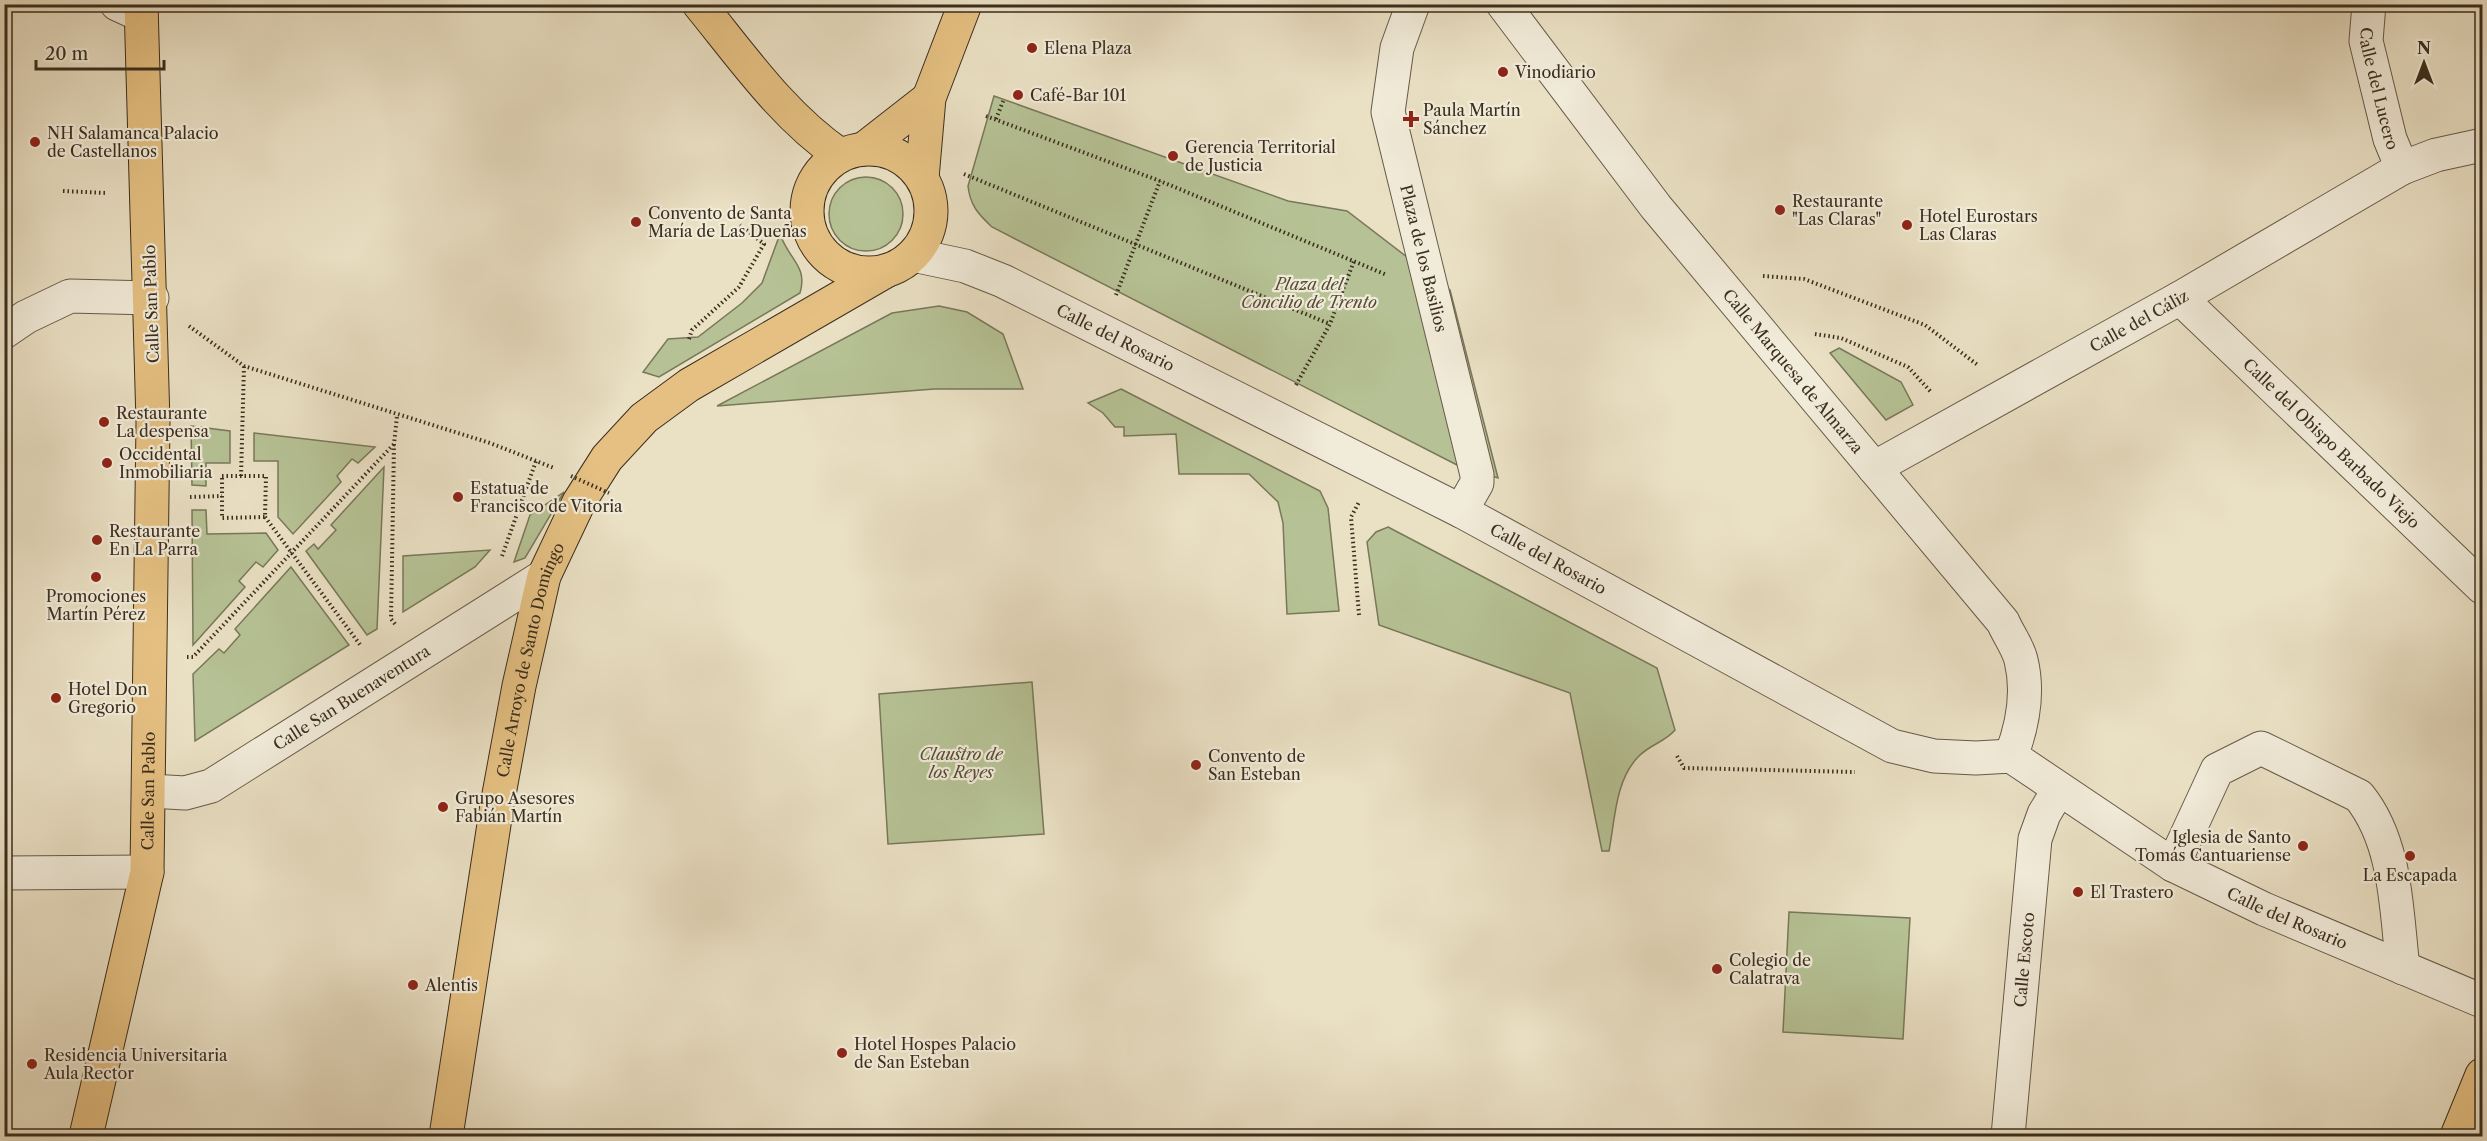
<svg xmlns="http://www.w3.org/2000/svg" width="2487" height="1141" viewBox="0 0 2487 1141" font-family="'Libre Caslon Text',serif">
	<style>
		.green { fill: #b6c295; stroke: #78785a; stroke-width: 1.5 }
		.lines { fill: none; stroke-linecap: round; stroke-linejoin: round }
		.minor-casing { stroke: #675a48; stroke-width: 35 }
		.major-casing { stroke: #3b2e1e; stroke-width: 35 }
		.highway-casing { stroke: #3b2e1e; stroke-width: 35 }
		.path { stroke: #3b2e1e; stroke-width: 4; stroke-dasharray: 1.5 3; stroke-linecap: butt }
		.minor { stroke: #f1ebd9; stroke-width: 33 }
		.major { stroke: #e5c082; stroke-width: 33 }
		.highway { stroke: #e5c082; stroke-width: 33 }
		.path-bridge { stroke: #3b2e1e; stroke-width: 4; stroke-dasharray: 1.5 3; stroke-linecap: butt }
		.poi-dot { fill: #8f2418; stroke: #f1ebd9; stroke-width: 2 }
		.labels { text-anchor: middle; stroke-width: 4.5; stroke-linejoin: round; paint-order: stroke }
		.poi-label { font-size: 16px; fill: #3b2e1e; stroke: #f1ebd9; text-anchor: start }
		.street-label { font-size: 16px; fill: #3b2e1e; stroke: #f1ebd9 }
		.park-label { font-size: 16px; font-style: italic; fill: #544c36; stroke: #f1ebd9 }
	</style>
	<rect width="100%" height="100%" fill="#eae0c4"/>
	<filter id="stains"><feTurbulence type="fractalNoise" baseFrequency=".00333" numOctaves="4"/><feColorMatrix values="0 0 0 0 .2 0 0 0 0 .09 0 0 0 0 .02 0 0 0 .5 -.17"/></filter>
	<radialGradient id="worn" r=".72"><stop offset=".6" stop-color="#630" stop-opacity="0"/><stop offset="1" stop-color="#630" stop-opacity=".3"/></radialGradient>
	<g class="green">
		<path d="M 994,96 L 1288,201 L 1347,211 L 1450,290 L 1498,478 L 1459,466 L 992,227 C 978,214 970,205 968,186 Z"/>
		<circle cx="866" cy="214" r="37"/>
		<path d="M 780,234 C 789,260 808,266 800,293 L 659,377 L 643,372 L 668,339 L 698,337 L 742,303 L 762,283 Z"/>
		<path d="M 939,306 L 967,312 L 1003,334 L 1023,389 L 934,389 L 717,406 L 892,313 Z"/>
		<path d="M 1839,348 L 1901,382 L 1913,405 L 1886,420 L 1830,353 Z"/>
		<path d="M 1121,389 L 1320,491 L 1328,508 L 1339,611 L 1287,614 L 1283,523 L 1278,502 L 1249,474 L 1179,474 L 1176,434 L 1124,436 L 1124,427 L 1115,427 L 1103,413 L 1088,403 Z"/>
		<path d="M 191,426 L 230,431 L 230,463 L 206,463 L 206,486 L 192,485 Z"/>
		<path d="M 254,433 L 375,447 L 358,463 L 352,459 L 337,476 L 341,482 L 293,534 L 278,517 L 278,461 L 254,461 Z"/>
		<path d="M 384,467 L 377,629 L 367,635 L 306,551 L 314,544 L 318,549 L 336,530 L 331,525 Z"/>
		<path d="M 564,492 L 525,558 L 514,562 L 530,515 Z"/>
		<path d="M 192,510 L 206,510 L 207,534 L 266,533 L 278,550 L 263,567 L 256,562 L 239,581 L 245,587 L 193,645 Z"/>
		<path d="M 1388,527 L 1657,668 L 1675,730 C 1665,742 1649,745 1638,757 C 1615,781 1615,820 1609,851 L 1602,851 L 1570,693 L 1379,625 L 1367,542 L 1376,532 Z"/>
		<path d="M 490,550 L 475,567 L 403,612 L 403,556 Z"/>
		<path d="M 291,567 L 349,645 L 195,741 L 193,674 L 219,649 L 224,653 L 240,635 L 235,629 Z"/>
		<path d="M 1032,682 L 1044,834 L 888,844 L 879,694 Z"/>
		<path d="M 1789,912 L 1910,918 L 1903,1039 L 1783,1032 Z"/>
	</g>
	<g class="lines">
		<defs>
			<g id="minor">
				<path d="M 117,4 L 141,15"/>
				<path id="s1" d="M 1413,4 L 1397,48 L 1388,112 L 1477,475 L 1477,483 L 1461,511"/>
				<path id="s2" d="M 1503,4 L 1656,207 L 2003,622 C 2008,634 2018,647 2021,660 C 2029,693 2023,725 2011,756"/>
				<path id="s3" d="M 2369,4 L 2366,41 L 2390,139 L 2402,168"/>
				<path id="s4" d="M 913,255 L 965,266 L 1003,281 L 1461,511 L 1892,746 L 1934,756 L 1976,758 L 2011,756 L 2173,865 L 2264,909 L 2482,1001"/>
				<path id="s5" d="M 2180,298 L 2482,587"/>
				<path d="M 4,332 L 26,317 L 70,296 L 152,298"/>
				<path id="s6" d="M 1874,468 L 2180,298 L 2402,168 L 2436,155 L 2482,145"/>
				<path id="s7" d="M 150,791 L 185,793 L 211,786 L 544,576"/>
				<path d="M 2173,865 L 2217,770 L 2261,748 L 2359,796 C 2397,843 2396,910 2403,968"/>
				<path d="M 4,873 L 147,872"/>
				<path id="s8" d="M 2008,1136 L 2035,839 L 2044,814 L 2059,789"/>
			</g>
			<g id="major">
				<path d="M 699,4 C 743,58 783,116 840,155"/>
				<path d="M 865,148 L 929,98"/>
				<circle cx="869" cy="211" r="62"/>
				<path d="M 922,178 L 929,98 L 965,4"/>
				<path id="s9" d="M 86,1136 L 147,872 L 153,422 L 141,4"/>
				<path id="s10" d="M 446,1136 L 497,805 L 519,686 L 544,576 L 579,502 L 607,458 L 644,418 L 689,385 L 886,271"/>
			</g>
			<path id="highway" d="M 2457,1136 L 2482,1075"/>
		</defs>
		<use href="#minor" class="minor-casing"/>
		<use href="#major" class="major-casing"/>
		<use href="#highway" class="highway-casing"/>
		<g class="path">
			<path d="M 986,116 L 1160,181 L 1387,275"/>
			<path d="M 996,119 L 1004,99"/>
			<path d="M 964,174 L 1330,324"/>
			<path d="M 63,191 L 107,193"/>
			<path d="M 1763,276 L 1804,279 L 1925,325 L 1979,366"/>
			<path d="M 1116,295 L 1160,181"/>
			<path d="M 189,326 L 244,366 L 490,443 L 554,468"/>
			<path d="M 1815,334 L 1841,338 L 1908,367 L 1931,392"/>
			<path d="M 689,339 L 692,330 L 739,287 L 764,244 L 740,225"/>
			<path d="M 1296,385 L 1330,324 L 1354,261"/>
			<path d="M 222,476 L 266,476 L 265,517 L 222,518 Z"/>
			<path d="M 241,476 L 244,366"/>
			<path d="M 190,497 L 222,496"/>
			<path d="M 265,517 L 361,646"/>
			<path d="M 502,556 L 536,461"/>
			<path d="M 1359,615 L 1351,517 L 1359,502"/>
			<path d="M 395,624 L 391,619 L 394,444 L 397,416"/>
			<path d="M 187,657 L 193,657 L 394,444"/>
			<path d="M 1677,756 L 1684,768 L 1855,772"/>
		</g>
		<use href="#minor" class="minor"/>
		<use href="#major" class="major"/>
		<use href="#highway" class="highway"/>
		<path class="path-bridge" d="M 571,476 L 609,493"/>
	</g>
	<g class="poi-dot">
		<circle cx="1032" cy="48" r="6"/>
		<circle cx="1503" cy="72" r="6"/>
		<circle cx="1018" cy="95" r="6"/>
		<path d="M1408 110h6v6h6v6h-6v6h-6v-6h-6v-6h6z"/>
		<circle cx="35" cy="142" r="6"/>
		<circle cx="1173" cy="156" r="6"/>
		<circle cx="1780" cy="210" r="6"/>
		<circle cx="636" cy="222" r="6"/>
		<circle cx="1907" cy="225" r="6"/>
		<circle cx="104" cy="422" r="6"/>
		<circle cx="107" cy="463" r="6"/>
		<circle cx="458" cy="497" r="6"/>
		<circle cx="97" cy="540" r="6"/>
		<circle cx="96" cy="577" r="6"/>
		<circle cx="56" cy="698" r="6"/>
		<circle cx="1196" cy="765" r="6"/>
		<circle cx="443" cy="807" r="6"/>
		<circle cx="2303" cy="846" r="6"/>
		<circle cx="2410" cy="856" r="6"/>
		<circle cx="2078" cy="892" r="6"/>
		<circle cx="1717" cy="969" r="6"/>
		<circle cx="413" cy="985" r="6"/>
		<circle cx="842" cy="1053" r="6"/>
		<circle cx="32" cy="1064" r="6"/>
	</g>
	<g class="labels">
		<g class="poi-label">
			<text x="1044" y="54">Elena Plaza</text>
			<text x="1515" y="78">Vinodiario</text>
			<text x="1030" y="101">Café-Bar 101</text>
			<text x="1423" y="116">Paula Martín<tspan x="1423" dy="18">Sánchez</tspan></text>
			<text x="47" y="139">NH Salamanca Palacio<tspan x="47" dy="18">de Castellanos</tspan></text>
			<text x="1185" y="153">Gerencia Territorial<tspan x="1185" dy="18">de Justicia</tspan></text>
			<text x="1792" y="207">Restaurante<tspan x="1792" dy="18">"Las Claras"</tspan></text>
			<text x="648" y="219">Convento de Santa<tspan x="648" dy="18">María de Las Dueñas</tspan></text>
			<text x="1919" y="222">Hotel Eurostars<tspan x="1919" dy="18">Las Claras</tspan></text>
			<text x="116" y="419">Restaurante<tspan x="116" dy="18">La despensa</tspan></text>
			<text x="119" y="460">Occidental<tspan x="119" dy="18">Inmobiliaria</tspan></text>
			<text x="470" y="494">Estatua de<tspan x="470" dy="18">Francisco de Vitoria</tspan></text>
			<text x="109" y="537">Restaurante<tspan x="109" dy="18">En La Parra</tspan></text>
			<text x="96" y="602" text-anchor="middle">Promociones<tspan x="96" dy="18">Martín Pérez</tspan></text>
			<text x="68" y="695">Hotel Don<tspan x="68" dy="18">Gregorio</tspan></text>
			<text x="1208" y="762">Convento de<tspan x="1208" dy="18">San Esteban</tspan></text>
			<text x="455" y="804">Grupo Asesores<tspan x="455" dy="18">Fabián Martín</tspan></text>
			<text x="2291" y="843" text-anchor="end">Iglesia de Santo<tspan x="2291" dy="18">Tomás Cantuariense</tspan></text>
			<text x="2410" y="881" text-anchor="middle">La Escapada</text>
			<text x="2090" y="898">El Trastero</text>
			<text x="1729" y="966">Colegio de<tspan x="1729" dy="18">Calatrava</tspan></text>
			<text x="425" y="991">Alentis</text>
			<text x="854" y="1050">Hotel Hospes Palacio<tspan x="854" dy="18">de San Esteban</tspan></text>
			<text x="44" y="1061">Residencia Universitaria<tspan x="44" dy="18">Aula Rector</tspan></text>
		</g>
		<g class="street-label">
			<text dy="6" stroke="none"><textPath href="#s3" startOffset="86">Calle del Lucero</textPath></text>
			<text dy="6" stroke="none"><textPath href="#s1" startOffset="262">Plaza de los Basilios</textPath></text>
			<text transform="translate(151 304) rotate(-92)" y="6">Calle San Pablo</text>
			<text dy="6" stroke="none"><textPath href="#s6" startOffset="303">Calle del Cáliz</textPath></text>
			<text dy="6" stroke="none"><textPath href="#s4" startOffset="220">Calle del Rosario</textPath></text>
			<text dy="6" stroke="none"><textPath href="#s2" startOffset="468">Calle Marquesa de Almarza</textPath></text>
			<text dy="6" stroke="none"><textPath href="#s5" startOffset="210">Calle del Obispo Barbado Viejo</textPath></text>
			<text dy="6" stroke="none"><textPath href="#s4" startOffset="706">Calle del Rosario</textPath></text>
			<text dy="6" stroke="none"><textPath href="#s10" startOffset="484">Calle Arroyo de Santo Domingo</textPath></text>
			<text dy="6" stroke="none"><textPath href="#s7" startOffset="228">Calle San Buenaventura</textPath></text>
			<text dy="6" stroke="none"><textPath href="#s9" startOffset="352">Calle San Pablo</textPath></text>
			<text dy="6" stroke="none"><textPath href="#s4" startOffset="1539">Calle del Rosario</textPath></text>
			<text dy="6" stroke="none"><textPath href="#s8" startOffset="177">Calle Escoto</textPath></text>
		</g>
		<g class="park-label">
			<text x="1309" y="290">Plaza del<tspan x="1309" dy="18">Concilio de Trento</tspan></text>
			<text x="961" y="760">Claustro de<tspan x="961" dy="18">los Reyes</tspan></text>
		</g>
	</g>
	<rect width="2487" height="1141" fill="none" stroke="#eae0c4" stroke-width="24"/>
	<rect x="6" y="6" width="2475" height="1129" fill="none" stroke="#3b2e1e" stroke-width="3"/>
	<rect x="12" y="12" width="2463" height="1117" fill="none" stroke="#3b2e1e" stroke-width="1.5"/>
	<g transform="translate(2424 63)" stroke="#f1ebd9" stroke-width="4.5" paint-order="stroke">
	<path d="M0-4.5L10 22L0 15L-10 22Z" fill="#3b2e1e"/>
	<text y="-9" font-size="16" font-weight="bold" text-anchor="middle" fill="#3b2e1e">N</text>
	</g>
	<path d="M36 60v9h128v-9" fill="none" stroke="#3b2e1e" stroke-width="3"/>
	<text x="45" y="60" font-size="18" fill="#3b2e1e" stroke="#f1ebd9" stroke-width="4.5" paint-order="stroke">20 m</text>
	<rect width="100%" height="100%" filter="url(#stains)"/>
	<rect width="100%" height="100%" fill="url(#worn)"/>
</svg>
